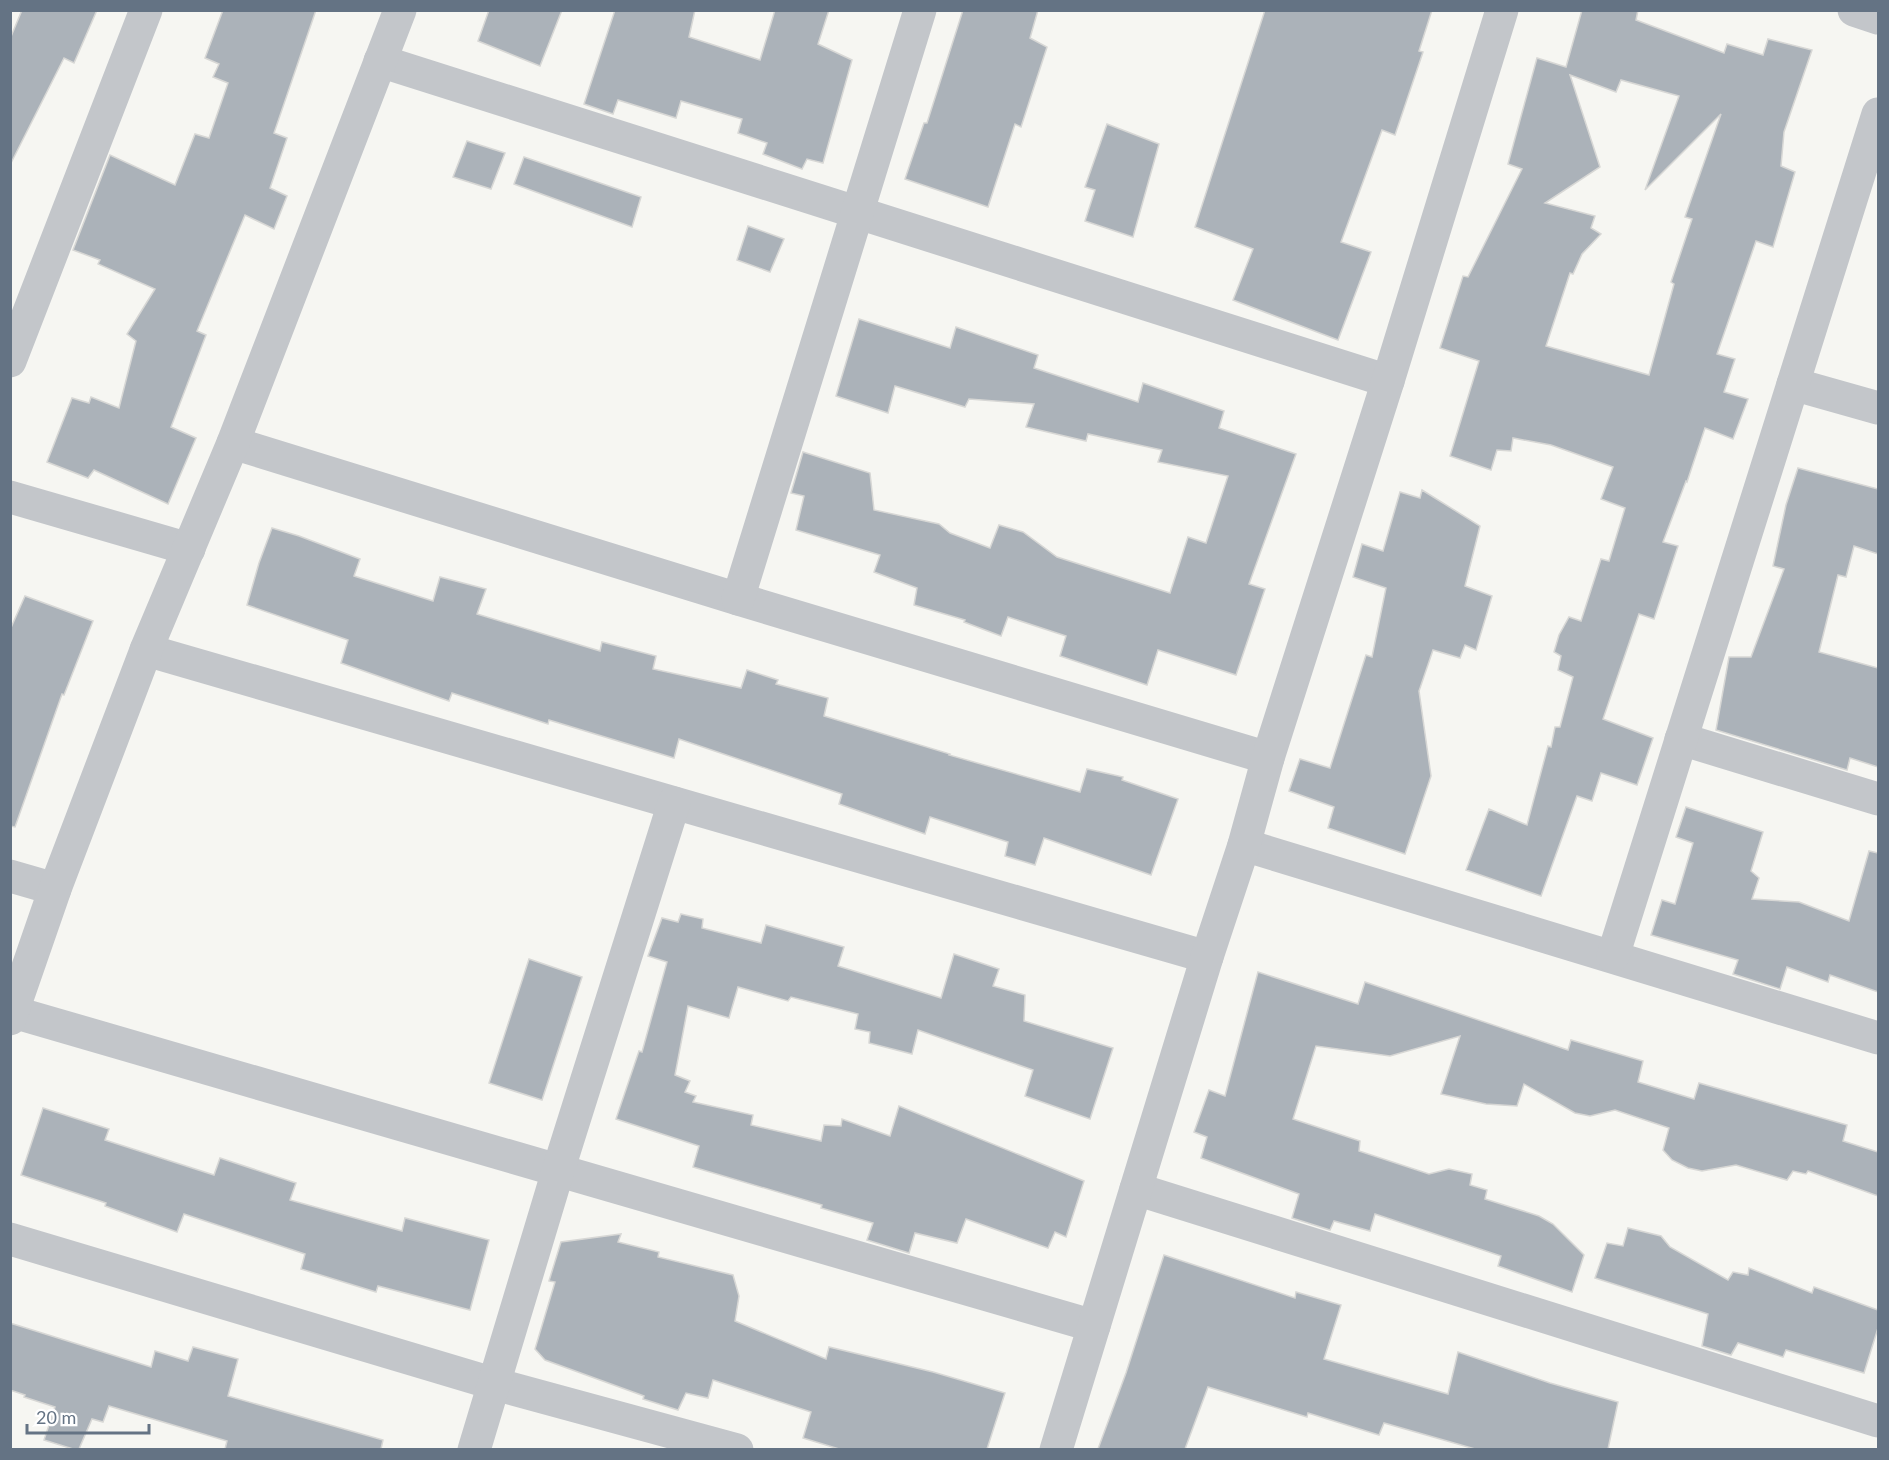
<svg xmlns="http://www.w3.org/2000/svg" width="1889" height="1460" viewBox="0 0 1889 1460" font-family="Lato,sans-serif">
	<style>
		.building { fill: #abb2b9; stroke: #d7d7d5; stroke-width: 1.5; fill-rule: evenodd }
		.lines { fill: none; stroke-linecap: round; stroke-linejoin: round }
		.minor { stroke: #c3c6ca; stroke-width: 33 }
	</style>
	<rect width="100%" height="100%" fill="#f6f6f2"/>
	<g class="building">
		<path d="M 22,10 L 97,10 L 74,63 L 64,58 L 10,165 L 10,39 Z"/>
		<path d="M 223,10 L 316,10 L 274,133 L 287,138 L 270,188 L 287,196 L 274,229 L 245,215 L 197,331 L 206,335 L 171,427 L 196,438 L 168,504 L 94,470 L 88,478 L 47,462 L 72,398 L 89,403 L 91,397 L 119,408 L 136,341 L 127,334 L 155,289 L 98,264 L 100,260 L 73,250 L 110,155 L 175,185 L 195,134 L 209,138 L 228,83 L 213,77 L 219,64 L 205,58 Z"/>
		<path d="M 489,10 L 562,10 L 540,66 L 478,41 Z"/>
		<path d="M 615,10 L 695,10 L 689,37 L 760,60 L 775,10 L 829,10 L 818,44 L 852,60 L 823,163 L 807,159 L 802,169 L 763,154 L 767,143 L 738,133 L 742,119 L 681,101 L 676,118 L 618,100 L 613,114 L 584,104 Z"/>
		<path d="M 963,10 L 1038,10 L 1030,38 L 1047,47 L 1021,127 L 1015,124 L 988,207 L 905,179 L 924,123 L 927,123 Z"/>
		<path d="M 1265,10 L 1432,10 L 1419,51 L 1423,52 L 1395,135 L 1382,130 L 1341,242 L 1371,252 L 1338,340 L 1233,300 L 1253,249 L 1195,227 Z"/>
		<path d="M 1582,10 L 1638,10 L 1636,20 L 1724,53 L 1727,44 L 1763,55 L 1768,39 L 1812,50 L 1784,132 L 1781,166 L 1795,172 L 1773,247 L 1756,241 L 1717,354 L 1735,359 L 1724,392 L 1748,399 L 1733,439 L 1705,428 L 1687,482 L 1686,481 L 1663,542 L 1678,546 L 1654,619 L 1639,614 L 1603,719 L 1653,738 L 1637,785 L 1601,773 L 1592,801 L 1577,796 L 1541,896 L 1466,870 L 1489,809 L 1527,825 L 1548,746 L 1551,747 L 1555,727 L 1560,727 L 1573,677 L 1558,670 L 1561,656 L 1554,652 L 1559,635 L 1569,617 L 1581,621 L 1601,559 L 1609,561 L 1625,508 L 1601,499 L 1613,467 L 1551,445 L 1513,438 L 1511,451 L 1497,450 L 1491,470 L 1450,456 L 1479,361 L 1440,348 L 1463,276 L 1468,277 L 1522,169 L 1508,164 L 1537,58 L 1566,67 ZM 1570,75 L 1616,92 L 1621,80 L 1679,96 L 1645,190 L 1721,114 L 1685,217 L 1692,219 L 1671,282 L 1674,284 L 1649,375 L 1546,346 L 1570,273 L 1573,274 L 1582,254 L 1601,234 L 1591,228 L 1595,216 L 1545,203 L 1600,167 Z"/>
		<path d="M 1107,124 L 1159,144 L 1133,237 L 1085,221 L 1095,190 L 1085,187 Z"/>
		<path d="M 467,141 L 505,153 L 491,189 L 453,177 Z"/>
		<path d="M 524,157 L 641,197 L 632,227 L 514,184 Z"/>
		<path d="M 748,226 L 784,239 L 770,272 L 737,260 Z"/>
		<path d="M 859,319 L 950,348 L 956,327 L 1038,355 L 1034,368 L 1138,402 L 1143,383 L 1224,411 L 1219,428 L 1296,454 L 1249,584 L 1265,589 L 1236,675 L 1158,650 L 1147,685 L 1060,656 L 1066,636 L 1008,617 L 1001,636 L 964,622 L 965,620 L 914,605 L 917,588 L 874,572 L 880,555 L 796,530 L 804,496 L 791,493 L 803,452 L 870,473 L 874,510 L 939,524 L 950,533 L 990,548 L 999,525 L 1023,532 L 1057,557 L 1170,593 L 1188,537 L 1206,543 L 1228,476 L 1158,462 L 1162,450 L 1088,434 L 1086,441 L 1026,427 L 1034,404 L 969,399 L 965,407 L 895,386 L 888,413 L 836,396 Z"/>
		<path d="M 1798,468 L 1878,489 L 1878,554 L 1854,546 L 1846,577 L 1838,575 L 1819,652 L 1878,668 L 1878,767 L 1850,758 L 1847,770 L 1716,730 L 1729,657 L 1751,657 L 1784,569 L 1773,566 L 1786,505 Z"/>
		<path d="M 1422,490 L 1480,526 L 1465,586 L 1492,596 L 1476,650 L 1465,645 L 1460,658 L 1433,650 L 1419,691 L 1431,776 L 1405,854 L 1328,828 L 1334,807 L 1289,791 L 1300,759 L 1330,768 L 1366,655 L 1372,657 L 1386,588 L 1353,577 L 1362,544 L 1383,551 L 1400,492 L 1420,498 Z"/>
		<path d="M 272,528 L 299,536 L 360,559 L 354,576 L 433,601 L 440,577 L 486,589 L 477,614 L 600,651 L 602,642 L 656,656 L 653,669 L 741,688 L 747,670 L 778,680 L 776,684 L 828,698 L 824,716 L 950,754 L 949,755 L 1080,792 L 1087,769 L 1123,777 L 1122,780 L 1178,799 L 1151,875 L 1044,838 L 1035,865 L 1005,856 L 1008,842 L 930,817 L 925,834 L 839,804 L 842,794 L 679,739 L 674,758 L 549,720 L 548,724 L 452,693 L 449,701 L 341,663 L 348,640 L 247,605 L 259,563 Z"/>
		<path d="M 25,596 L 93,621 L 64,695 L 62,694 L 15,827 L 10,826 L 10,630 Z"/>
		<path d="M 1686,807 L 1763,832 L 1751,871 L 1759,878 L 1752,899 L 1799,902 L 1849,921 L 1869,851 L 1878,853 L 1878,992 L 1830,975 L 1828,982 L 1787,967 L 1780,989 L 1733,974 L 1738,960 L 1651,935 L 1662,900 L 1675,904 L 1693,843 L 1676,837 Z"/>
		<path d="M 681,914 L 703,919 L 702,928 L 761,943 L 766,925 L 844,947 L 838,966 L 941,998 L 954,954 L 999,969 L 993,986 L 1025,995 L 1024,1021 L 1113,1048 L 1090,1119 L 1025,1096 L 1033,1070 L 918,1030 L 912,1054 L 869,1043 L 870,1032 L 855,1029 L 858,1014 L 791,997 L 788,1001 L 738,987 L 729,1018 L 688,1006 L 675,1075 L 690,1081 L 685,1092 L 696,1096 L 693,1102 L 753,1115 L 751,1125 L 821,1141 L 824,1125 L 841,1126 L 842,1119 L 890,1136 L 899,1106 L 1084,1181 L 1066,1237 L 1055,1232 L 1048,1248 L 966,1219 L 957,1243 L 915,1233 L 909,1253 L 867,1240 L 873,1223 L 821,1208 L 822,1205 L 693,1167 L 699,1146 L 616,1119 L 639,1051 L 642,1052 L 667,962 L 648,956 L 662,918 L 678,922 Z"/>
		<path d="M 529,959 L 582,977 L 542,1100 L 489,1083 Z"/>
		<path d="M 1258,972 L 1358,1004 L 1365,982 L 1568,1050 L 1571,1040 L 1643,1061 L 1638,1082 L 1694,1099 L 1699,1083 L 1847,1125 L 1843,1141 L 1878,1152 L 1878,1196 L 1808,1171 L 1806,1174 L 1793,1171 L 1787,1180 L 1736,1165 L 1702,1171 L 1688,1168 L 1672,1160 L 1663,1150 L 1669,1128 L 1615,1110 L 1590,1116 L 1575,1113 L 1524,1084 L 1517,1106 L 1486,1104 L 1441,1094 L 1460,1036 L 1390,1056 L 1316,1046 L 1293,1119 L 1360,1141 L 1359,1151 L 1429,1174 L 1449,1169 L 1472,1174 L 1470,1185 L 1487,1190 L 1485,1199 L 1539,1216 L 1553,1224 L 1584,1255 L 1572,1292 L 1498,1266 L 1501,1256 L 1375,1214 L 1370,1231 L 1334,1221 L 1330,1230 L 1292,1218 L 1299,1194 L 1201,1158 L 1207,1137 L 1194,1132 L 1209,1090 L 1225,1096 Z"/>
		<path d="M 43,1108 L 109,1129 L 105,1140 L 214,1175 L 220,1158 L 296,1183 L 290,1200 L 402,1231 L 405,1218 L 489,1240 L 470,1310 L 378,1286 L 376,1292 L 301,1269 L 305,1254 L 184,1214 L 177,1232 L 105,1206 L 106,1203 L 21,1175 Z"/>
		<path d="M 1628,1228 L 1661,1236 L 1670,1247 L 1728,1280 L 1733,1272 L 1748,1275 L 1749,1268 L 1812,1293 L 1814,1287 L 1878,1310 L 1878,1328 L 1864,1373 L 1786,1350 L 1783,1357 L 1738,1343 L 1731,1355 L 1702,1346 L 1708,1314 L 1595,1278 L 1607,1243 L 1623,1246 Z"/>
		<path d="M 621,1234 L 618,1242 L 659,1252 L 658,1257 L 733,1275 L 739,1296 L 735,1321 L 826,1359 L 829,1347 L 933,1372 L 1005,1393 L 987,1449 L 839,1449 L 803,1438 L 811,1412 L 713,1380 L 708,1398 L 686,1393 L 678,1410 L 643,1399 L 644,1396 L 545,1360 L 535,1349 L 555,1282 L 549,1281 L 561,1242 Z"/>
		<path d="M 1164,1255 L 1295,1298 L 1296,1292 L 1341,1305 L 1324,1359 L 1448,1394 L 1458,1352 L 1550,1383 L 1618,1402 L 1608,1449 L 1475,1449 L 1384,1423 L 1379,1435 L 1308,1413 L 1307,1417 L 1208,1387 L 1185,1449 L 1098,1449 L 1126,1373 Z"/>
		<path d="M 10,1323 L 151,1367 L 155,1351 L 188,1361 L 193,1347 L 238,1359 L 228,1396 L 383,1440 L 381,1449 L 225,1449 L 227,1441 L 109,1406 L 103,1422 L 92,1419 L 79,1449 L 73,1449 L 44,1440 L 55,1407 L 24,1397 L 25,1395 L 10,1390 Z"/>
	</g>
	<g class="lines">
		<g class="minor">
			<path d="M 1854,10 L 1878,18"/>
			<path d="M 380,61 L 1388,381"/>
			<path d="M 10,361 L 146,10"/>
			<path d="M 1793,384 L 1878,408"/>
			<path d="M 233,443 L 738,599 L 1268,758"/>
			<path d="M 10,497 L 189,549"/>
			<path d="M 738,599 L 920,10"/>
			<path d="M 146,650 L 1207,957"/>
			<path d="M 1681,739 L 1878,799"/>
			<path d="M 1244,845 L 1878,1038"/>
			<path d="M 10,876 L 55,889"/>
			<path d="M 1613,956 L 1878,114"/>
			<path d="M 13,1012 L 1094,1326"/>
			<path d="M 10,1019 L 55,889 L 146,650 L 233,443 L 400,10"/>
			<path d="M 1136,1189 L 1878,1421"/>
			<path d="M 10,1239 L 495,1384 L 737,1450"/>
			<path d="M 474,1450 L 558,1171 L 674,803"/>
			<path d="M 1056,1450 L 1207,957 L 1244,845 L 1268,758 L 1388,381 L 1502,10"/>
		</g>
	</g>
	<rect width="1889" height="1460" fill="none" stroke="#647384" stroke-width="24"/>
	<path d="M27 1424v9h122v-9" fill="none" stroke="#647384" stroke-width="3"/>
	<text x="36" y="1424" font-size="18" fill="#647384" stroke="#ffffff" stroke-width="4.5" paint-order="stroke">20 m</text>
</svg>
